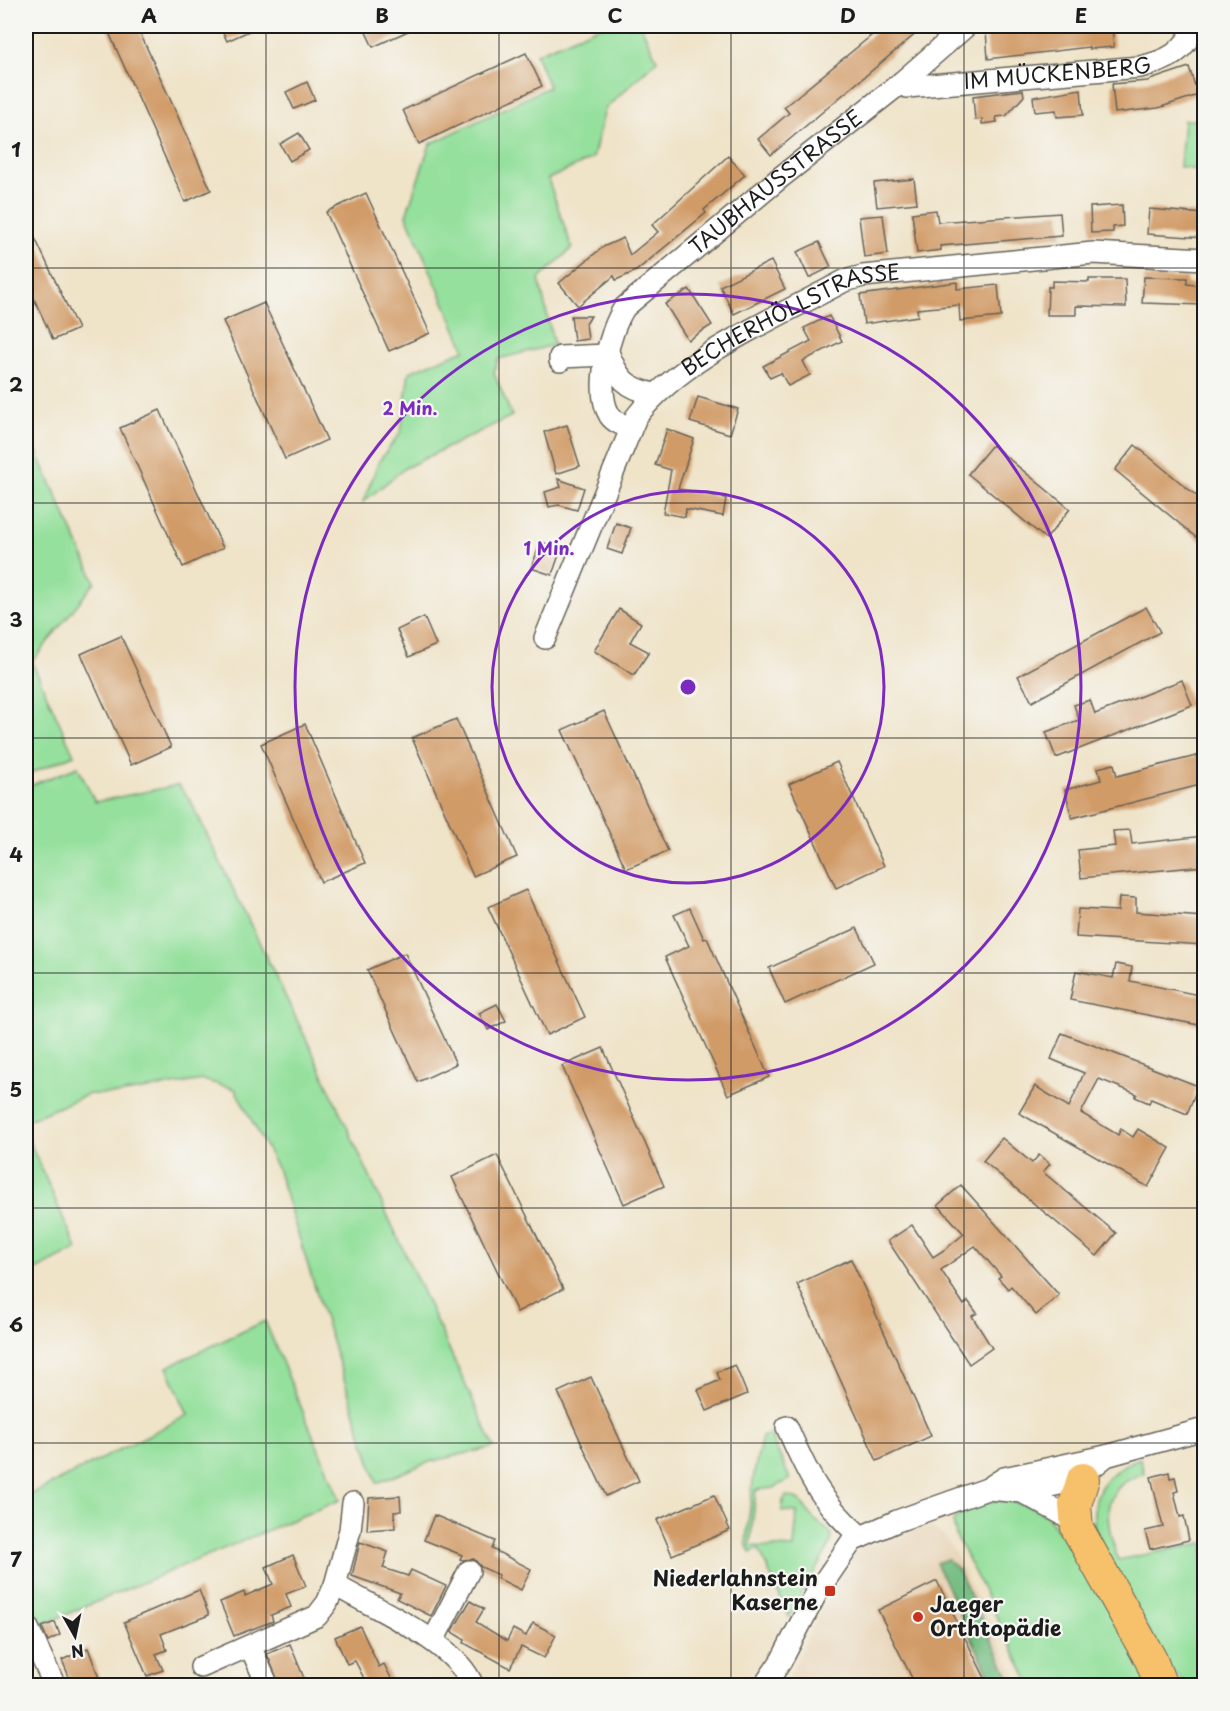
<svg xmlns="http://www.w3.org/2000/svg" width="1230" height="1711" viewBox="0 0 1230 1711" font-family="'Playpen Sans',sans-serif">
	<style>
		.built { fill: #e8d4b7 }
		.green { fill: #94e09c; stroke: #587e5c; stroke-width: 1.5 }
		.forest { fill: #77be84; stroke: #4a6d50; stroke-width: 1.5 }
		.building { fill: #d19b67 }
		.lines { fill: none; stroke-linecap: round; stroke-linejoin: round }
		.minor-casing { stroke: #666258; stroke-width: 24 }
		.highway-casing { stroke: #666258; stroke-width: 34 }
		.minor { stroke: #fff; stroke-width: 21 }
		.highway { stroke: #f6c16b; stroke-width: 32 }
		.grid { fill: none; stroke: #1c1c1c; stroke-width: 1.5; stroke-opacity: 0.55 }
		.ring { fill: none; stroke: #7b2cbf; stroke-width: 3 }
		.poi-dot { fill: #c8321e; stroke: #f6f6f2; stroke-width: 2 }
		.labels { text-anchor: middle; stroke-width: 4.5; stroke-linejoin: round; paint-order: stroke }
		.street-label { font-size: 21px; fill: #1c1c1c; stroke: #f6f6f2 }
		.poi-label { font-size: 21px; font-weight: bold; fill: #1c1c1c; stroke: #f6f6f2; text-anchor: end }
		.centre { fill: #7b2cbf; stroke: #f6f6f2; stroke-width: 3 }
		.ring-label { font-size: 18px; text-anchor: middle; font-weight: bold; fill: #7b2cbf; stroke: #f6f6f2; stroke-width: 4.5; stroke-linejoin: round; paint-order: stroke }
		.neatline { fill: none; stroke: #1c1c1c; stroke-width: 2 }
		.grid-label { font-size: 20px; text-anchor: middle; font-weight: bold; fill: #1c1c1c }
	</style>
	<rect width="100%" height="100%" fill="#f6f6f2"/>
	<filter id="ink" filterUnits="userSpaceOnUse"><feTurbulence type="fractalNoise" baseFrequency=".0167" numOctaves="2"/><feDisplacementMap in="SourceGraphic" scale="12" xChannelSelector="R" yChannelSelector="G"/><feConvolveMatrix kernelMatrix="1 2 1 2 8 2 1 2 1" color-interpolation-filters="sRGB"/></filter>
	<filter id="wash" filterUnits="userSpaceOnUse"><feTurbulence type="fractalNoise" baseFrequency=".008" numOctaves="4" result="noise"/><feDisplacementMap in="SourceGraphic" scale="24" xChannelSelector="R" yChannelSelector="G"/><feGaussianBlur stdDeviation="1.35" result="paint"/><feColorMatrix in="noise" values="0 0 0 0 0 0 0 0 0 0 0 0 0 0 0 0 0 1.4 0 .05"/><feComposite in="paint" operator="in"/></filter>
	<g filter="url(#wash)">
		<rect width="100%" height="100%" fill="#efe3c8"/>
		<path class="built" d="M 930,1526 L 944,1536 L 956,1555 L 1020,1685 L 785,1686 L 822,1606 L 858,1548 Z"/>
		<g class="green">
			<path d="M 601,26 L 641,26 L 657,60 L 605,109 L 593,158 L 548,179 L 572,248 L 539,279 L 554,345 L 498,359 L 494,373 L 512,416 L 405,468 L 363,502 L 379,461 L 401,432 L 409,372 L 465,350 L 406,215 L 430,144 L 549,87 L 536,54 Z"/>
			<path d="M 1184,120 L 1204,120 L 1204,171 L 1180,167 Z"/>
			<path d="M 26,428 L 95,582 L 32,662 L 74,755 L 26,775 Z"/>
			<path d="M 78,767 L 95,802 L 178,785 L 190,800 L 312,1051 L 494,1447 L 429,1462 L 377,1483 L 277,1168 L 235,1089 L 203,1080 L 118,1094 L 89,1094 L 26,1121 L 26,787 Z"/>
			<path d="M 26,1134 L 77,1249 L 26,1275 Z"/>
			<path d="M 265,1321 L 340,1500 L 34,1628 L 26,1610 L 26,1497 L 188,1415 L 167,1367 Z"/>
			<path d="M 770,1434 L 790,1479 L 774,1488 L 756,1490 L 750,1546 L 794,1548 L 797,1512 L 782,1511 L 783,1501 L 786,1496 L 799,1499 L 813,1518 L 831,1533 L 831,1543 L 789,1617 L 759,1549 L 750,1553 L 746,1543 L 754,1473 L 762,1437 Z"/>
			<path d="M 1204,1440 L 1204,1460 L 1197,1462 L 1192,1442 Z"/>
			<path d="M 1140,1458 L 1144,1473 C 1096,1489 1106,1521 1118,1560 L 1204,1543 L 1204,1685 L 1187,1685 L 1171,1670 L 1095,1535 C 1089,1494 1103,1473 1140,1458 Z"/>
			<path d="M 1004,1499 L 1034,1508 L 1049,1518 L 1078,1556 L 1154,1685 L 1031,1685 L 956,1536 L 953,1521 C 964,1505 986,1503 1004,1499 Z"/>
		</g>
		<path class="forest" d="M 947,1559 L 958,1569 L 1013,1685 L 994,1685 L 936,1563 Z"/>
		<g id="blocks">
			<g class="building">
				<path d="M 106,26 L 137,26 L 211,190 L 185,202 Z"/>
				<path d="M 220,26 L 260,26 L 227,41 Z"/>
				<path d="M 363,26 L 419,26 L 373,47 Z"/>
				<path d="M 883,26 L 925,26 L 771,155 L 758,139 L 789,113 L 784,107 Z"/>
				<path d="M 1031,26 L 1112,26 L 1114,47 L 1089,49 L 1089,47 L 988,59 L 986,31 L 1032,28 Z"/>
				<path d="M 526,53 L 542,86 L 419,144 L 403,110 Z"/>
				<path d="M 1189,67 L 1198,95 L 1158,108 L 1115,113 L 1112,84 L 1147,81 Z"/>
				<path d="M 307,82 L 315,100 L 294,109 L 286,92 Z"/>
				<path d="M 1081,89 L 1083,115 L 1057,117 L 1056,110 L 1035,112 L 1033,97 Z"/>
				<path d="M 1023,90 L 1024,96 L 1006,116 L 996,117 L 997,122 L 982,124 L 982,119 L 975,120 L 973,96 Z"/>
				<path d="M 299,133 L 309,150 L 290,161 L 280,144 Z"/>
				<path d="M 728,156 L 745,175 L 704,210 L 706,213 L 636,271 L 616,280 L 614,276 L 578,306 L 559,283 L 603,247 L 623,238 L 630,255 L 658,232 L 652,225 Z"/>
				<path d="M 914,179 L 917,203 L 877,207 L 874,183 Z"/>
				<path d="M 366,193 L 430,333 L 389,351 L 326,212 Z"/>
				<path d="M 1122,205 L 1123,226 L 1113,227 L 1113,232 L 1091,233 L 1090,207 Z"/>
				<path d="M 1149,209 L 1204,214 L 1204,238 L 1147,234 Z"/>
				<path d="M 936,210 L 938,222 L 1060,213 L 1062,236 L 940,246 L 941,250 L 917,253 L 912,213 Z"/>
				<path d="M 883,215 L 888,254 L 864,257 L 859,217 Z"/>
				<path d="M 35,238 L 78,329 L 53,340 L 26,281 L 26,243 Z"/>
				<path d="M 819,242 L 831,267 L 809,278 L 797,252 Z"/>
				<path d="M 771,261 L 785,289 L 734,314 L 720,286 Z"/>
				<path d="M 1144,277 L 1187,278 L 1187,284 L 1204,286 L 1204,305 L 1142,303 Z"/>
				<path d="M 1089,279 L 1125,279 L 1126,307 L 1076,306 L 1076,315 L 1047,315 L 1048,287 L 1052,287 L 1052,281 L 1089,282 Z"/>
				<path d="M 957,282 L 957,289 L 998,285 L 1001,317 L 960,321 L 959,305 L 917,309 L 918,316 L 864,324 L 860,295 Z"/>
				<path d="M 689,289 L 712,325 L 688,340 L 665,304 Z"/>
				<path d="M 264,303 L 327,440 L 285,459 L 223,321 Z"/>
				<path d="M 571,316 L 591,316 L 586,324 L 588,339 L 574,341 Z"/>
				<path d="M 829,316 L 842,341 L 803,361 L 810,375 L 788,386 L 781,373 L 770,378 L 763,366 L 811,341 L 804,328 Z"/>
				<path d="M 698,397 L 738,409 L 730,434 L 690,422 Z"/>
				<path d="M 160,410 L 223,548 L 183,567 L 120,428 Z"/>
				<path d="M 567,425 L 580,466 L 556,474 L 544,432 Z"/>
				<path d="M 667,429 L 694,439 L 678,489 L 726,498 L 723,516 L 686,509 L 685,517 L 663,513 L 671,470 L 655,465 Z"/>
				<path d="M 992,445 L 1070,509 L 1046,539 L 968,474 Z"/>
				<path d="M 1135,445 L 1204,502 L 1204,544 L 1115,470 Z"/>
				<path d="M 558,479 L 584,488 L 577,510 L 559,505 L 549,507 L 545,492 L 561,487 Z"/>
				<path d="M 616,523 L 631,528 L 622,554 L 607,549 Z"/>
				<path d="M 541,542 L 561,549 L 552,575 L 531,568 Z"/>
				<path d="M 1146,607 L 1160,632 L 1032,702 L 1018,676 Z"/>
				<path d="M 619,609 L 641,623 L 630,642 L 649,652 L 634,675 L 594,651 Z"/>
				<path d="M 424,617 L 436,645 L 409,657 L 397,630 Z"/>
				<path d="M 121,636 L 171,747 L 131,765 L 81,654 Z"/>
				<path d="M 1182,680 L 1192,705 L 1056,758 L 1046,732 L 1079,720 L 1074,705 L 1090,700 L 1095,714 Z"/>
				<path d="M 604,711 L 668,851 L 626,869 L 562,730 Z"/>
				<path d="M 456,719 L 517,857 L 473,876 L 412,738 Z"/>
				<path d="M 305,724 L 365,863 L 321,882 L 261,744 Z"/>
				<path d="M 1204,754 L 1204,784 L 1072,818 L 1065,790 L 1101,780 L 1098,768 L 1114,764 L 1117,776 Z"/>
				<path d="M 837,762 L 884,866 L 836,888 L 789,784 Z"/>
				<path d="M 1130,830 L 1132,844 L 1204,836 L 1204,866 L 1081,878 L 1078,850 L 1115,846 L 1113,831 Z"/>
				<path d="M 526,890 L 585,1017 L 547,1035 L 488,907 Z"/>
				<path d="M 1119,897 L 1136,898 L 1136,912 L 1204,917 L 1204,945 L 1076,937 L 1078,909 L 1118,911 Z"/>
				<path d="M 690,908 L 704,939 L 707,938 L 769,1077 L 728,1095 L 665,957 L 689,946 L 674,915 Z"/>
				<path d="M 857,928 L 874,963 L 785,1004 L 769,968 Z"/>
				<path d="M 405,953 L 456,1064 L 418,1082 L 367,970 Z"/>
				<path d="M 1116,964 L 1132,967 L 1130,981 L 1204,996 L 1204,1026 L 1070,1000 L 1076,971 L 1113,978 Z"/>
				<path d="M 497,1004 L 506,1021 L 488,1030 L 479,1013 Z"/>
				<path d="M 1062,1033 L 1198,1086 L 1187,1114 L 1151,1099 L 1149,1103 L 1135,1097 L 1137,1094 L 1099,1079 L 1081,1113 L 1118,1135 L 1121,1129 L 1133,1137 L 1138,1129 L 1170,1148 L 1148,1187 L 1019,1113 L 1035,1086 L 1069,1107 L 1084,1073 L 1051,1059 Z"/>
				<path d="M 603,1048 L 664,1186 L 624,1204 L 562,1066 Z"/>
				<path d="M 1002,1138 L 1032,1163 L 1039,1155 L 1050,1164 L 1043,1172 L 1116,1233 L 1097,1256 L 983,1161 Z"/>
				<path d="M 497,1155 L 563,1289 L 517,1312 L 452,1177 Z"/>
				<path d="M 961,1185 L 1059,1295 L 1036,1315 L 1011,1286 L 1008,1289 L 998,1278 L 1001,1276 L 975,1246 L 941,1270 L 964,1305 L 968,1301 L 977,1313 L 972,1316 L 992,1348 L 969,1364 L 888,1241 L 912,1225 L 933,1257 L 944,1250 L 964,1234 L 938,1205 Z"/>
				<path d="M 851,1259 L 931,1436 L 877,1461 L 797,1284 Z"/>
				<path d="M 735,1365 L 747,1394 L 707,1411 L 698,1390 L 720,1380 L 717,1372 Z"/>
				<path d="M 591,1377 L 639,1481 L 606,1496 L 558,1392 Z"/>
				<path d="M 1169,1472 L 1170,1478 L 1175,1477 L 1178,1491 L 1174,1492 L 1180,1517 L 1184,1516 L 1189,1540 L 1150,1549 L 1145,1531 L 1163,1527 L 1151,1477 Z"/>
				<path d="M 714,1495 L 730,1530 L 672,1555 L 657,1520 Z"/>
				<path d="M 400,1496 L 401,1511 L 394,1512 L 395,1528 L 367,1530 L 369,1498 Z"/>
				<path d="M 434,1515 L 495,1541 L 492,1549 L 531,1569 L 521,1590 L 497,1578 L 499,1575 L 481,1567 L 474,1559 L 463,1560 L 460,1559 L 462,1555 L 424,1540 Z"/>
				<path d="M 360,1542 L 388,1552 L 383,1568 L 408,1576 L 411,1570 L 446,1586 L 431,1616 L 397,1599 L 400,1593 L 352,1576 Z"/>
				<path d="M 293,1555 L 306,1586 L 286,1594 L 291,1607 L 271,1615 L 273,1621 L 234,1636 L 220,1602 L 244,1592 L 245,1596 L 273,1584 L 266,1567 Z"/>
				<path d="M 937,1581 L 958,1624 L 989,1686 L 916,1686 L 878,1610 Z"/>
				<path d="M 199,1590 L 209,1615 L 161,1634 L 167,1650 L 156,1654 L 163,1670 L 147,1676 L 124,1622 Z"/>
				<path d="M 470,1601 L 484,1609 L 476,1622 L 507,1641 L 513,1629 L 526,1636 L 533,1623 L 556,1635 L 544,1658 L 521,1647 L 510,1668 L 464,1643 L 465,1640 L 452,1632 Z"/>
				<path d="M 55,1622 L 60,1635 L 48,1641 L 42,1627 Z"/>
				<path d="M 360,1626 L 379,1667 L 384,1664 L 395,1686 L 368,1686 L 355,1661 L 347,1664 L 335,1637 Z"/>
				<path d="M 290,1644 L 306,1683 L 299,1686 L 280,1686 L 267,1654 Z"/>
				<path d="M 88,1648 L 102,1686 L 73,1686 L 62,1660 Z"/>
			</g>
		</g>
	</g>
	<g filter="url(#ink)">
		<use href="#blocks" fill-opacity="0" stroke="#666258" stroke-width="1.5"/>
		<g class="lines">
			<defs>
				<g id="minor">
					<path id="s1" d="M 902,82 L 907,87 L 1140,67 C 1170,60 1182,53 1196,26"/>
					<path d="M 608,352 C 618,379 626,388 654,394"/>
					<path d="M 560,361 L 560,357 L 607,355"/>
					<path id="s2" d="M 631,427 C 623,425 615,423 610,416 C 594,391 609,330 625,307 L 781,177 L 902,82 L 966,26"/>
					<path id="s3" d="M 545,638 L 636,417 C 684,355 775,319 844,281 L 863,276 L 1093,253 L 1204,259"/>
					<path d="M 787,1427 C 807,1473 821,1503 860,1536"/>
					<path d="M 1095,1465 L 1106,1456 L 1204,1429"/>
					<path d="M 987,1489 L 1022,1492 L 1075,1521"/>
					<path d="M 1022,1492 L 1083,1479"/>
					<path d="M 353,1503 L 350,1530 L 335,1585 C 375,1609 455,1641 473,1686"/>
					<path d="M 26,1624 L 55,1686"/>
					<path d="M 433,1641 L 469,1571"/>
					<path d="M 250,1646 L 268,1686"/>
					<path d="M 201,1667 L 317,1616 L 327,1603 L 335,1585"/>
					<path d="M 764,1686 L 781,1661 L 817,1592 L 852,1541 L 897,1521 L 987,1489 L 1004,1478 L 1106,1456"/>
				</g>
				<path id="highway" d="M 1083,1479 L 1075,1505 L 1077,1528 L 1151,1660 L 1161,1686"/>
			</defs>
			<use href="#minor" class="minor-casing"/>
			<use href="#highway" class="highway-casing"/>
			<use href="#minor" class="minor"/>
			<use href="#highway" class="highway"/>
		</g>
	</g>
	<path class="grid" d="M 266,26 L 266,1686M 499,26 L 499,1686M 731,26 L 731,1686M 964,26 L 964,1686M 26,268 L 1204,268M 26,503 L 1204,503M 26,738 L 1204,738M 26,973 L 1204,973M 26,1208 L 1204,1208M 26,1443 L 1204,1443"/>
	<g class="ring">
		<circle cx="688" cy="687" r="196"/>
		<circle cx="688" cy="687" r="393"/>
	</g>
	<g class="poi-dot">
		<rect x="824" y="1585" width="12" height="12" rx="3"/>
		<circle cx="918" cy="1617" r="6"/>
	</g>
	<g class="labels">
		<g class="street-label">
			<text dy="7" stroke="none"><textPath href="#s1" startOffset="158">IM MÜCKENBERG</textPath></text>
			<text dy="7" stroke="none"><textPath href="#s2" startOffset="334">TAUBHAUSSTRASSE</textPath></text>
			<text dy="7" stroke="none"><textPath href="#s3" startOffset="426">BECHERHÖLLSTRASSE</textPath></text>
		</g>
		<g class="poi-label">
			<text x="818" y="1586">Niederlahnstein<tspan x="818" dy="24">Kaserne</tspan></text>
			<text x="930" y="1612" text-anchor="start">Jaeger<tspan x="930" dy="24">Orthtopädie</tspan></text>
		</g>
	</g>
	<circle cx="688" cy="687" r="9" class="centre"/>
	<g class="ring-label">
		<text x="410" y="415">2 Min.</text>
		<text x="549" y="555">1 Min.</text>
	</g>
	<rect width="1230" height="1711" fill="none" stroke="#f6f6f2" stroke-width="66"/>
	<g transform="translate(75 1636) rotate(171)" stroke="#f6f6f2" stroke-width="4.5" paint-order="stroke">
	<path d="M0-4.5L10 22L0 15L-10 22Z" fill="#1c1c1c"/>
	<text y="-9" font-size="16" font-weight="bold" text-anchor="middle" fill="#1c1c1c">N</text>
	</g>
	<rect x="33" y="33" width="1164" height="1645" class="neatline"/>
	<g class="grid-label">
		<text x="149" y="23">A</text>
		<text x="382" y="23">B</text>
		<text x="615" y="23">C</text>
		<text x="848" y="23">D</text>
		<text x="1081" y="23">E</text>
		<text x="16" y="157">1</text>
		<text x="16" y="392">2</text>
		<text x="16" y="627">3</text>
		<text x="16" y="862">4</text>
		<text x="16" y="1097">5</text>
		<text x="16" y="1332">6</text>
		<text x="16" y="1567">7</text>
	</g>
</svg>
